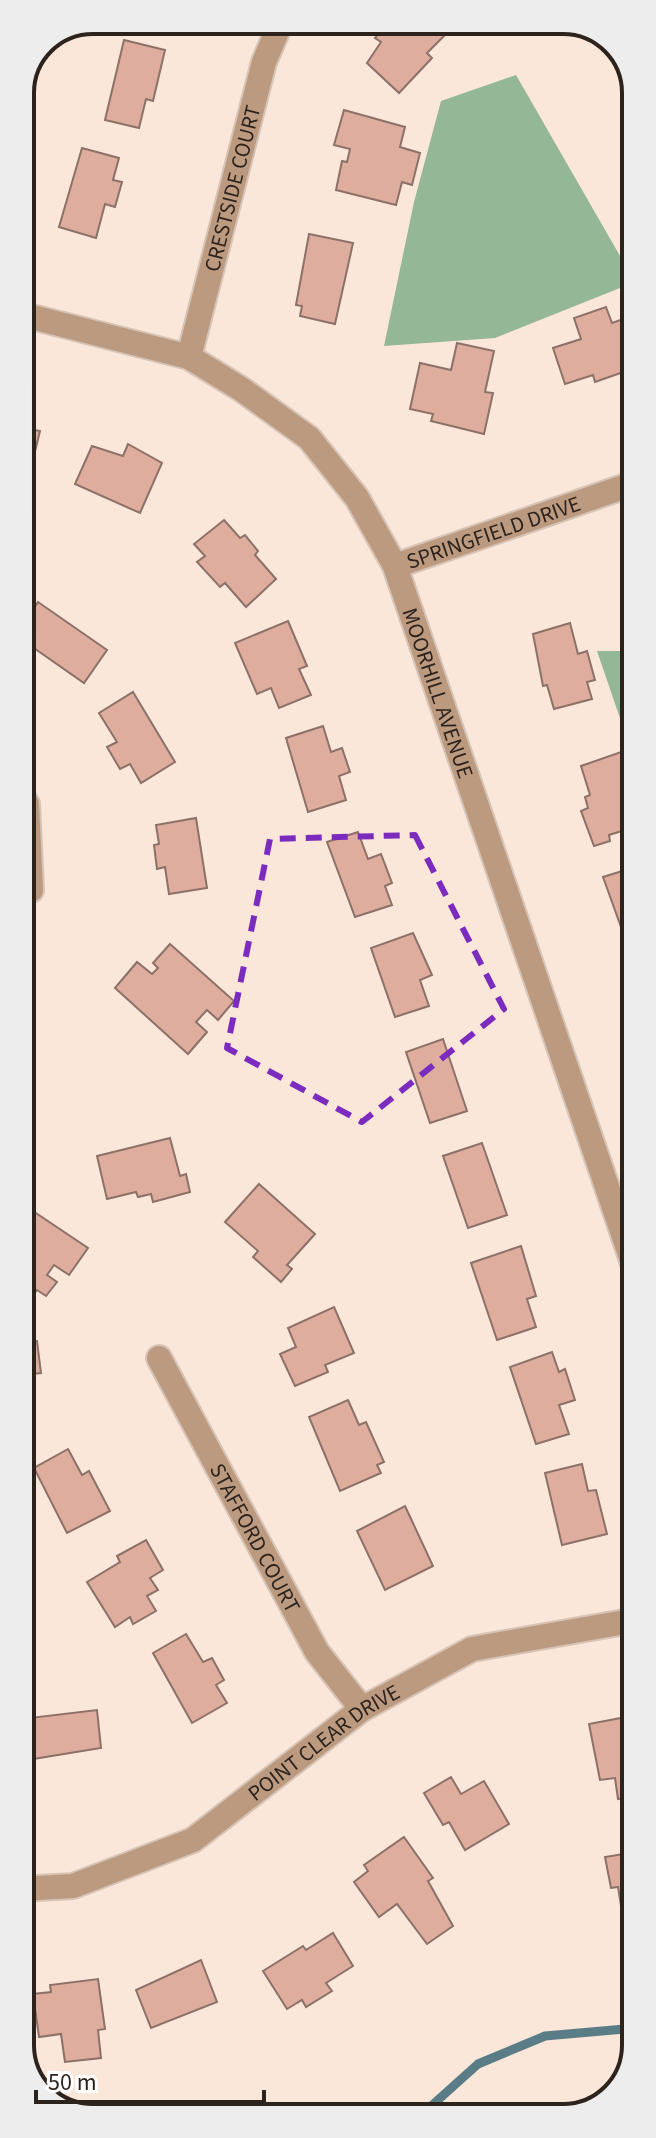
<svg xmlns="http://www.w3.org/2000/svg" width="656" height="2138" viewBox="0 0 656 2138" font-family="'Source Sans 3',sans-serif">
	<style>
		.forest { fill: #94b795 }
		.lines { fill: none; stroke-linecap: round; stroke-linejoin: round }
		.stream { stroke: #597c86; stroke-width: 9 }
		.building { fill: #dead9d; stroke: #8c7169; stroke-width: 2 }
		.minor-casing { stroke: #d6c4b7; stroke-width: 28 }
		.minor { stroke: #bc9a80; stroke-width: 24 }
		.marked { fill: none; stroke: #7b2cbf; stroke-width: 6; stroke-dasharray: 16 10; stroke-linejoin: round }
		.labels { text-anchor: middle; stroke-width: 7; stroke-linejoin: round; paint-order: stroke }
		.street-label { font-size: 22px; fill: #2d231d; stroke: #fff }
		.rim { fill: none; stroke: #2d231d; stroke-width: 4 }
	</style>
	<rect width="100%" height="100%" fill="#fbe7d9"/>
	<g class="forest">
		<path d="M 516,75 L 635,282 L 495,338 L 384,346 L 414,202 L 441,101 Z"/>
		<path d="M 597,651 L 635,651 L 635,762 Z"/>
	</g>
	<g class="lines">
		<path class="stream" d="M 419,2117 L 478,2064 L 545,2036 L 636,2028"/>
	</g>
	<g class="building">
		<path d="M 391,20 L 400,28 L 406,20 L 431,20 L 446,34 L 427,53 L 432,58 L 399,93 L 367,63 L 381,42 L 375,38 Z"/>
		<path d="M 124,40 L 165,50 L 153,101 L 146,99 L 139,128 L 105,120 Z"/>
		<path d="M 344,110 L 405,127 L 400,147 L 420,153 L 412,185 L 402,182 L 396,205 L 336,190 L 342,161 L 347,162 L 350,149 L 334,145 Z"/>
		<path d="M 82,148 L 119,158 L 113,180 L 122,182 L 115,207 L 105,204 L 96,238 L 59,227 Z"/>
		<path d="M 309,234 L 353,243 L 335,324 L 300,316 L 302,306 L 296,305 Z"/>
		<path d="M 606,307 L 612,323 L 635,315 L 635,368 L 595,382 L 593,375 L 565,384 L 553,348 L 581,339 L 574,318 Z"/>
		<path d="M 457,343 L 494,351 L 485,392 L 493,393 L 484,434 L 431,421 L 433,414 L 410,409 L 420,363 L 451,370 Z"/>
		<path d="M 20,427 L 40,431 L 32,464 L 20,462 Z"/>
		<path d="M 128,444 L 162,463 L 140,513 L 75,484 L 92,446 L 123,456 Z"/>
		<path d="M 224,520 L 240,538 L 245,535 L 258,551 L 255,555 L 276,579 L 246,607 L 225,583 L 220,587 L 197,562 L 205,556 L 194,544 Z"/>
		<path d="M 38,602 L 107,650 L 84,683 L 21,639 L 21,628 Z"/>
		<path d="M 288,621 L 307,666 L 299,669 L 311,695 L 279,708 L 271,688 L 257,694 L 235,643 Z"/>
		<path d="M 570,623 L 578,654 L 587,651 L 595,680 L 587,682 L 592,699 L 554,709 L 547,685 L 543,686 L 533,634 Z"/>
		<path d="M 133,692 L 175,762 L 141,783 L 130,764 L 120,769 L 107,747 L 117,742 L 99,713 Z"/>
		<path d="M 323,726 L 331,752 L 342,748 L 350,772 L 339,776 L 346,800 L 308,812 L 286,738 Z"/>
		<path d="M 624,751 L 635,788 L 635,827 L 609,835 L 610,841 L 594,846 L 581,811 L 588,808 L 585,797 L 590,795 L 581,766 Z"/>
		<path d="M 196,818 L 207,888 L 169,894 L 165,867 L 157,869 L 154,845 L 159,844 L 156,825 Z"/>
		<path d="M 358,832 L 368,859 L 381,854 L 392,883 L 385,886 L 392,905 L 355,917 L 327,842 Z"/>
		<path d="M 635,867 L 635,951 L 630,952 L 603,877 Z"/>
		<path d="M 413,933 L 432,975 L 420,980 L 429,1006 L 395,1017 L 371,948 Z"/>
		<path d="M 170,944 L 234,1001 L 218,1020 L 207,1010 L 196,1022 L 207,1032 L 188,1054 L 115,988 L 137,962 L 152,974 L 158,968 L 153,963 Z"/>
		<path d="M 443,1039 L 467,1111 L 430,1123 L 406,1052 Z"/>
		<path d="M 170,1138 L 180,1176 L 186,1174 L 190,1192 L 153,1202 L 151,1194 L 138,1197 L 136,1192 L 107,1199 L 97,1156 Z"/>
		<path d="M 482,1143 L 507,1215 L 468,1228 L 443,1156 Z"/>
		<path d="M 259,1184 L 315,1234 L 287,1265 L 292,1269 L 281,1282 L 253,1257 L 258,1251 L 225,1222 Z"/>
		<path d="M 21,1203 L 88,1248 L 69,1275 L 54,1265 L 47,1275 L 57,1282 L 46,1296 L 37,1290 L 29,1301 L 21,1295 Z"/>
		<path d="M 521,1246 L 536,1296 L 527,1299 L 536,1327 L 497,1340 L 471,1263 Z"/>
		<path d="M 334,1307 L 354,1353 L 325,1365 L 328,1372 L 295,1386 L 280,1354 L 296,1347 L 288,1328 Z"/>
		<path d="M 37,1341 L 41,1373 L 21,1375 L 21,1343 Z"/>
		<path d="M 552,1352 L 559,1372 L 565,1369 L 575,1400 L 559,1405 L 569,1434 L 536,1444 L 510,1367 Z"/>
		<path d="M 348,1400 L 359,1425 L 366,1422 L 384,1462 L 377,1465 L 381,1473 L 340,1491 L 309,1417 Z"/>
		<path d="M 68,1449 L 82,1475 L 89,1471 L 110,1511 L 67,1533 L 34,1468 Z"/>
		<path d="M 582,1464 L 588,1491 L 596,1490 L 607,1534 L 562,1545 L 545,1473 Z"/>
		<path d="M 405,1506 L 433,1566 L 385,1590 L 357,1531 Z"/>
		<path d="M 146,1540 L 163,1570 L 150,1578 L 158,1590 L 147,1596 L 156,1611 L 133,1624 L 130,1617 L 115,1627 L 87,1582 L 120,1562 L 117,1556 Z"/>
		<path d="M 186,1634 L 203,1662 L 212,1658 L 224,1680 L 216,1685 L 227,1703 L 192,1723 L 153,1653 Z"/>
		<path d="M 97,1710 L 101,1748 L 27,1760 L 21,1719 Z"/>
		<path d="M 626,1717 L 630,1747 L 636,1746 L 636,1796 L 618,1799 L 615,1778 L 600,1780 L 589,1724 Z"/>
		<path d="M 451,1777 L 461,1794 L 484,1781 L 509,1824 L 465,1850 L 449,1822 L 443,1825 L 424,1793 Z"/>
		<path d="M 404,1837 L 433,1878 L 428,1881 L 453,1926 L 427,1944 L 397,1904 L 379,1917 L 354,1882 L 368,1871 L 364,1865 Z"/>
		<path d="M 636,1852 L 636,1915 L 623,1918 L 618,1887 L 611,1888 L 605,1857 Z"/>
		<path d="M 333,1933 L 353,1966 L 326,1983 L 332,1991 L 306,2007 L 302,2000 L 287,2009 L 263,1971 L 303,1946 L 306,1950 Z"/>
		<path d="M 201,1960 L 217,2002 L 151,2028 L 136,1990 Z"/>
		<path d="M 98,1979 L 105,2029 L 98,2030 L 101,2058 L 65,2062 L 61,2034 L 39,2037 L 33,1994 L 51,1992 L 50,1985 Z"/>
	</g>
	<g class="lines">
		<defs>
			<g id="minor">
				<path id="s1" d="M 20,314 L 189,357 L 241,389 L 309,438 L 357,498 L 395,566 L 635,1269"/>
				<path id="s2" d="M 189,357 L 264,62 L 282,20"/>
				<path id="s3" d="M 395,566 L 635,483"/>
				<path d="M 21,795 L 27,804 L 31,890"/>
				<path id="s4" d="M 159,1358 L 317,1652 L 362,1709"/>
				<path id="s5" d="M 21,1889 L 73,1886 L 193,1840 L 362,1709 L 472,1649 L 636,1620"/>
			</g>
		</defs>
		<use href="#minor" class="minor-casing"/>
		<use href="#minor" class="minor"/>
	</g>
	<path class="marked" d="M 415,835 L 504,1009 L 362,1122 L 227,1048 L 270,839 Z"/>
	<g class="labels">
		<g class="street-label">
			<text dy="8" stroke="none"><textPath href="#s2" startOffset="174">CRESTSIDE COURT</textPath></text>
			<text dy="8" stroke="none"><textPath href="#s3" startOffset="104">SPRINGFIELD DRIVE</textPath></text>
			<text dy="8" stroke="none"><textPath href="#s1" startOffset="608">MOORHILL AVENUE</textPath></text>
			<text dy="8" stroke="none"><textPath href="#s4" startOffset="204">STAFFORD COURT</textPath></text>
			<text dy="8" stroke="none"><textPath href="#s5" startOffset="344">POINT CLEAR DRIVE</textPath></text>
		</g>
	</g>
	<path d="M0 0H656V2138H0ZM93 34H563A59 59 0 0 1 622 93V2045A59 59 0 0 1 563 2104H93A59 59 0 0 1 34 2045V93A59 59 0 0 1 93 34Z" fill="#eeeded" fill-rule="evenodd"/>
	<path class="rim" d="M93 34H563A59 59 0 0 1 622 93V2045A59 59 0 0 1 563 2104H93A59 59 0 0 1 34 2045V93A59 59 0 0 1 93 34Z"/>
	<path d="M36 2090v12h228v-12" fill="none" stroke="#2d231d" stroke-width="4"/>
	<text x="48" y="2090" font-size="24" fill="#2d231d" stroke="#ffffff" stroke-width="6" paint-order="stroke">50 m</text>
</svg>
